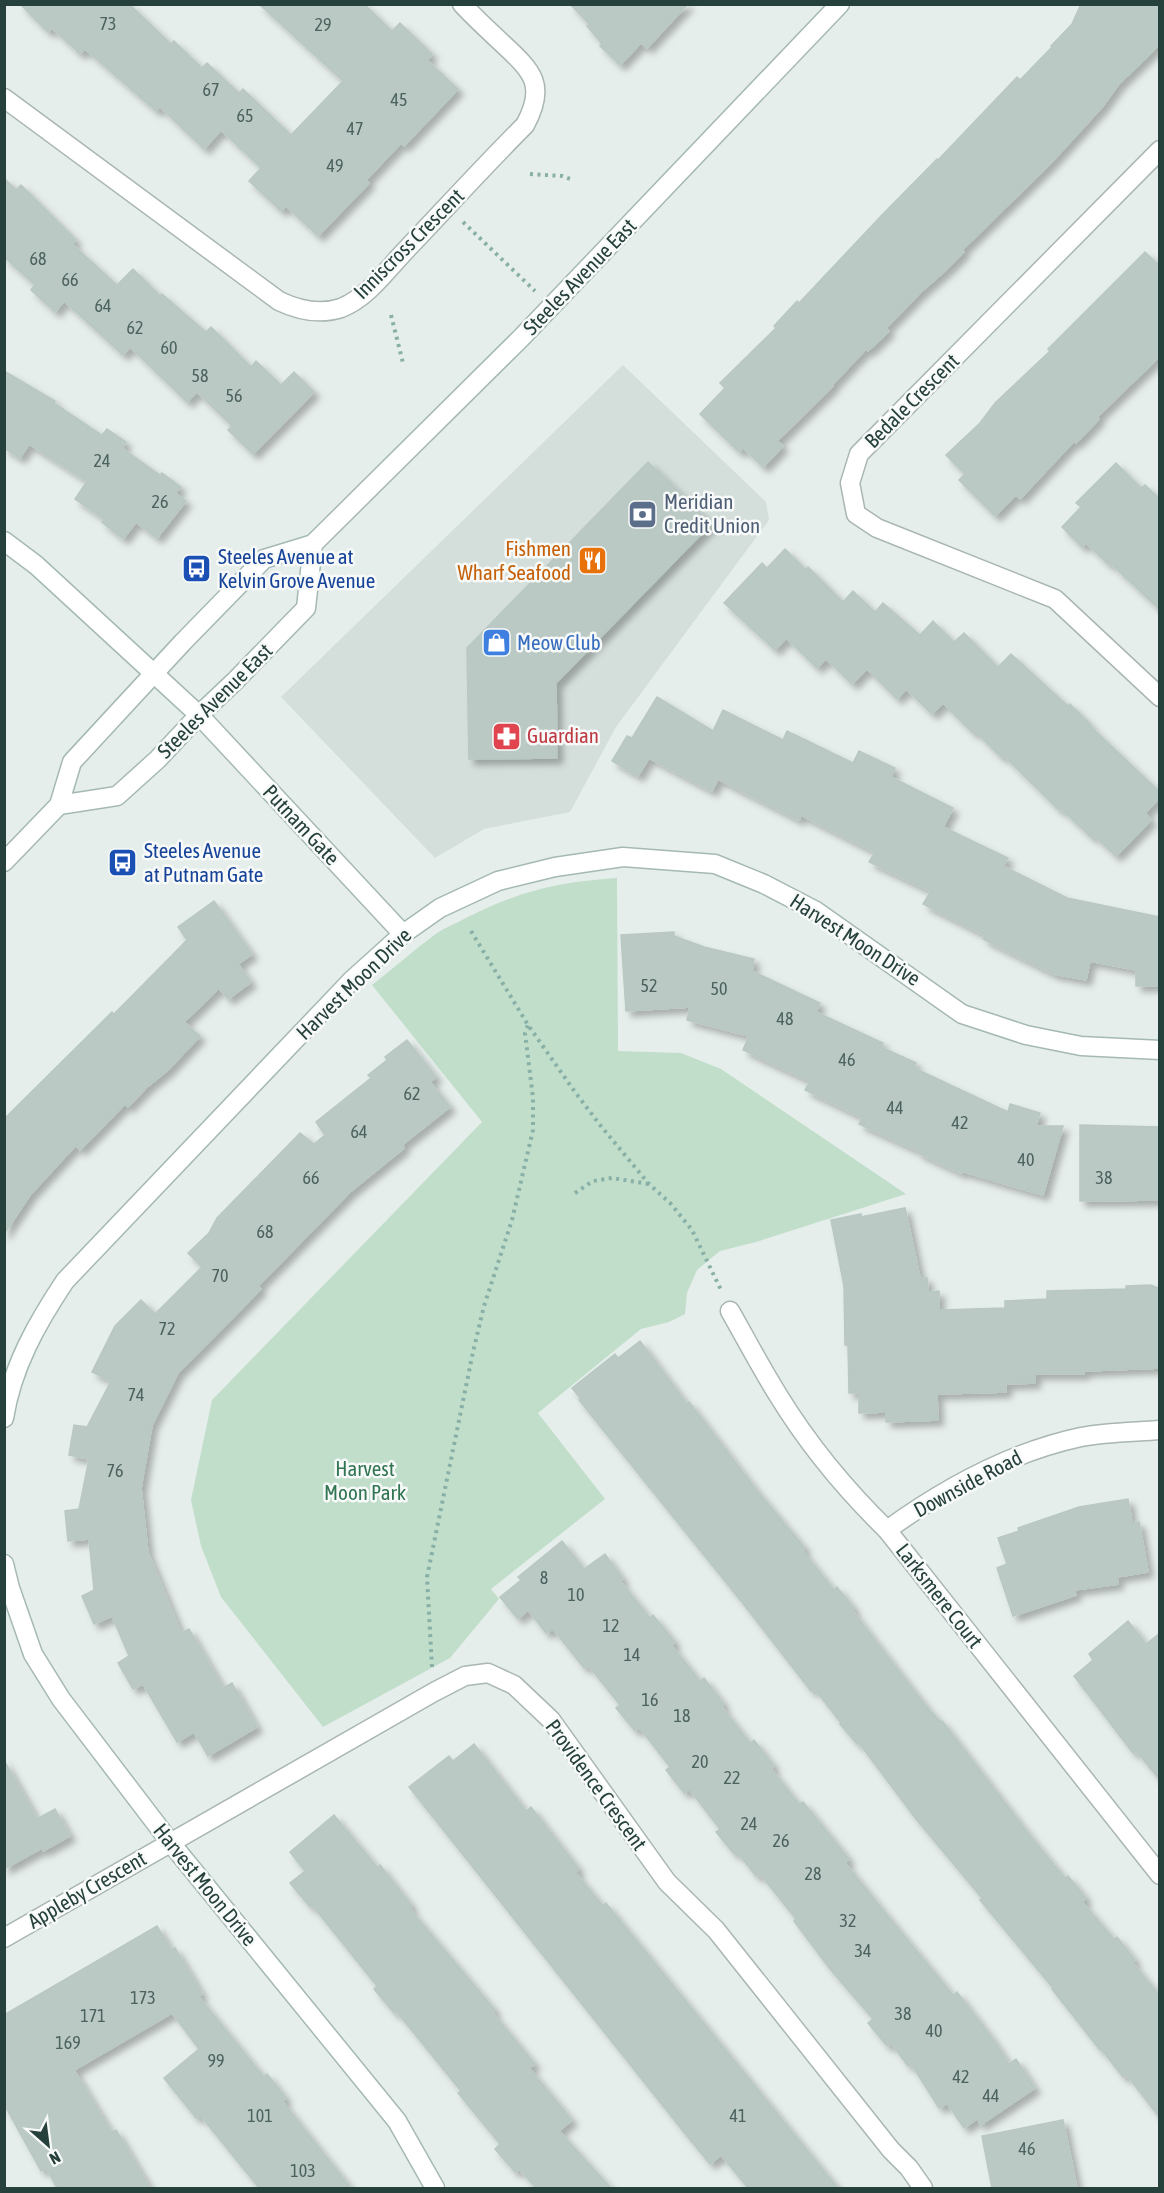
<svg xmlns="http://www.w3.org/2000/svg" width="1164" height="2193" viewBox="0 0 1164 2193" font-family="'Asap Condensed',sans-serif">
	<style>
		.built { fill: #d4dedb }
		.green { fill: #c1decb }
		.building { fill: #bbc9c5; stroke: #b9c8c3; stroke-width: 1.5; filter: url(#shadow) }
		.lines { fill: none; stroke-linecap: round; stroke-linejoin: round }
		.street-casing { stroke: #a9b6b3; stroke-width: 21 }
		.secondary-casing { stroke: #a5b9b4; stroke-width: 21 }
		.path { stroke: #88b0a7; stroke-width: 4; stroke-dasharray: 3 4.5; stroke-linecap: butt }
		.street { stroke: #fff; stroke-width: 18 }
		.secondary { stroke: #fff; stroke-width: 18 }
		.labels { text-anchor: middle; stroke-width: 5; stroke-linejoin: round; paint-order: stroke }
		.number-label { font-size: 18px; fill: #4b625e }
		.street-label { font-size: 21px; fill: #26403b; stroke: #f7faf9 }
		.service-label { font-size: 21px; fill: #4e5e75; stroke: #f7faf9; text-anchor: start }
		.food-label { font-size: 21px; fill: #c56008; stroke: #f7faf9; text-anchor: end }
		.transit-label { font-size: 21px; fill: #164399; stroke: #f7faf9; text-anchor: start }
		.shop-label { font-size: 21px; fill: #366cbe; stroke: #f7faf9; text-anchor: start }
		.health-label { font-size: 21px; fill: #be3a42; stroke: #f7faf9; text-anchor: start }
		.park-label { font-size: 21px; fill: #327552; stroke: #f7faf9 }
	</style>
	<defs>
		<filter id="shadow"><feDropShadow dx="5.5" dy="5.5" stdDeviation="3" flood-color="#0004"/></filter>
	</defs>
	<rect width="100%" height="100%" fill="#e6eeeb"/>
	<path class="built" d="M 623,365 L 766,502 L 769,520 L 616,727 L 570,812 L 484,829 L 435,858 L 281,697 Z"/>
	<path class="green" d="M 617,878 L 618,1051 L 681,1053 L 721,1069 L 906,1194 L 756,1242 L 720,1251 L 697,1270 L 687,1293 L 685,1314 L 669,1322 L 641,1329 L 538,1413 L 605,1499 L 491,1589 L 499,1599 L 450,1658 L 323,1727 L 221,1597 L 201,1546 L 191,1500 L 212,1400 L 482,1122 L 372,985 C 394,968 415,949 437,933 C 446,927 457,923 466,918 C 519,891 558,882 617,878 Z"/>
	<g class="building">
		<path d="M 20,4 L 129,4 L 171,44 L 174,41 L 202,68 L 207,63 L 239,93 L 243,89 L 291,135 L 343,81 L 259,4 L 364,4 L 392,31 L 400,23 L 432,54 L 427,60 L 458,89 L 404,146 L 401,143 L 366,180 L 369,183 L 318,236 L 286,206 L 281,211 L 249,181 L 261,168 L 221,130 L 204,149 L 160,107 L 156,111 L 85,49 L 80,54 L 52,28 L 48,32 Z"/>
		<path d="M 570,4 L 688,4 L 647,48 L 641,43 L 620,65 L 600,46 L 602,44 L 587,26 L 589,24 Z"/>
		<path d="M 1081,4 L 1160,4 L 1160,44 L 1118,85 L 1103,106 L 1051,163 L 962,250 L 964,252 L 946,270 L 921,292 L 886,328 L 889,331 L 868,351 L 866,349 L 832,385 L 833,386 L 777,441 L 783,446 L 763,467 L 743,448 L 739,452 L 700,414 L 725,388 L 720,383 L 776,328 L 774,326 L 797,301 L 799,303 L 882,215 L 937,159 L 938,160 L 1017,77 L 1020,80 L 1052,47 L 1051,46 L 1072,24 Z"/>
		<path d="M 4,178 L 16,190 L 21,185 L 76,240 L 72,244 L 117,285 L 133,269 L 160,296 L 162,294 L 206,332 L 211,327 L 251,367 L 256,361 L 281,385 L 294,372 L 314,392 L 253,454 L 228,430 L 232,426 L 197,392 L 187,402 L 130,347 L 123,355 L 64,301 L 55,312 L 31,290 L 35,285 L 4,257 Z"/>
		<path d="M 1145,252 L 1160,266 L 1160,356 L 1097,417 L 1099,419 L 1076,443 L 1074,441 L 1020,499 L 1016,495 L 995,516 L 959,480 L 965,474 L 946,455 L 980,423 L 995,403 L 1050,351 L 1048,349 Z"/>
		<path d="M 4,371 L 55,401 L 54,403 L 102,435 L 107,429 L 126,442 L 122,448 L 160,475 L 162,473 L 181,487 L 175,493 L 186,501 L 157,538 L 136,522 L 123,539 L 102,522 L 104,519 L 75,499 L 87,481 L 29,444 L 20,458 L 4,448 Z"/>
		<path d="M 648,462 L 711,524 L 556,683 L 557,758 L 469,759 L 467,648 Z"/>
		<path d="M 1116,463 L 1141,488 L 1145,485 L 1160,499 L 1160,610 L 1109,562 L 1108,564 L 1086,543 L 1082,547 L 1062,527 L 1081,507 L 1076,503 Z"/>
		<path d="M 785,549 L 806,570 L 808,567 L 843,602 L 853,591 L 875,612 L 883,603 L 920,635 L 933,621 L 954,642 L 964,633 L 998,667 L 1011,654 L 1068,706 L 1070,704 L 1091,725 L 1090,726 L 1160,792 L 1160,798 L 1145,813 L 1151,820 L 1116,856 L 1093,835 L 1091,837 L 1061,809 L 1059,810 L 1003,755 L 1001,757 L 975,731 L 973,733 L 943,703 L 932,714 L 906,689 L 897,699 L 867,669 L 852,684 L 826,659 L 817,668 L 786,638 L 775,650 L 724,603 L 762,563 L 767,568 Z"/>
		<path d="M 657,697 L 713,731 L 723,710 L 783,740 L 787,731 L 853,763 L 859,751 L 895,768 L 891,777 L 953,808 L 943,827 L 1008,858 L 1003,866 L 1067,898 L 1160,917 L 1160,986 L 1136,986 L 1136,970 L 1090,961 L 1086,980 L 1054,974 L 983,939 L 985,935 L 923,904 L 931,891 L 869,862 L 875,852 L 801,815 L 799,820 L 718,779 L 712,791 L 649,758 L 638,776 L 612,761 L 627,736 L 632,738 Z"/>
		<path d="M 214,901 L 252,954 L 238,964 L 251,982 L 228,999 L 219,988 L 184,1022 L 200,1036 L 168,1070 L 147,1087 L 128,1107 L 125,1104 L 80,1150 L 76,1145 L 30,1195 L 4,1234 L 4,1119 L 112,1012 L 114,1014 L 187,940 L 178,927 Z"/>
		<path d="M 674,932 L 674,936 L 704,947 L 754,959 L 752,971 L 820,1003 L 816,1012 L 883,1043 L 881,1047 L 916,1063 L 914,1068 L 1008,1112 L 1010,1104 L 1040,1113 L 1036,1126 L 1063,1126 L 1043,1195 L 961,1171 L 961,1173 L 918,1153 L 919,1151 L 859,1124 L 862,1117 L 805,1090 L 810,1081 L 743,1050 L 749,1036 L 687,1020 L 690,1007 L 626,1011 L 621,935 Z"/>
		<path d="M 407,1040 L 436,1077 L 430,1082 L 450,1107 L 402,1145 L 404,1148 L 350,1192 L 258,1286 L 261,1289 L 178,1373 L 152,1425 L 141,1488 L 148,1553 L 181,1633 L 189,1629 L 223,1688 L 232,1683 L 257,1727 L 208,1756 L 194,1732 L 177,1742 L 143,1684 L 133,1689 L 118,1663 L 129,1656 L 112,1616 L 94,1624 L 82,1596 L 94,1590 L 89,1539 L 68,1541 L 65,1511 L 79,1509 L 89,1459 L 69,1455 L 74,1425 L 87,1427 L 111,1381 L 92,1372 L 115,1326 L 141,1300 L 155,1314 L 202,1267 L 188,1253 L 209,1233 L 217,1218 L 300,1133 L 314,1144 L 325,1135 L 316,1122 L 371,1078 L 368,1075 L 387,1060 L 385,1057 Z"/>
		<path d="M 1080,1125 L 1160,1127 L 1160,1200 L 1080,1201 Z"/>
		<path d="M 905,1208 L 920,1278 L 927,1278 L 928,1292 L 939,1291 L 939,1310 L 1005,1308 L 1005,1301 L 1047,1299 L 1047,1291 L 1126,1289 L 1126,1286 L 1151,1285 L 1160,1289 L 1160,1368 L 1084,1371 L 1084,1374 L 1035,1374 L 1035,1383 L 1006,1384 L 1006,1392 L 937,1394 L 938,1420 L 886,1422 L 886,1412 L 859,1413 L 859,1393 L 849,1393 L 848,1345 L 845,1345 L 844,1286 L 831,1220 L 861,1214 L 861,1217 Z"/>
		<path d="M 640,1341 L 687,1404 L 689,1402 L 755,1488 L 805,1548 L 802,1550 L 834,1590 L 837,1587 L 854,1608 L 852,1610 L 871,1635 L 926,1706 L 941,1722 L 942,1721 L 1028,1833 L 1065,1878 L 1068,1876 L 1086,1898 L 1082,1902 L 1114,1939 L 1117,1937 L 1135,1960 L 1132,1962 L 1160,1996 L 1160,2118 L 1126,2074 L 1123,2077 L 1101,2049 L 1100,2050 L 1052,1989 L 1053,1988 L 980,1900 L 982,1898 L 916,1819 L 859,1743 L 857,1744 L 840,1724 L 841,1723 L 814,1688 L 811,1691 L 741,1601 L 579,1400 L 581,1399 L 572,1388 L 615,1354 L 618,1358 Z"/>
		<path d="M 1128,1499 L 1132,1523 L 1139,1522 L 1148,1572 L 1117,1577 L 1118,1584 L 1074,1590 L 1076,1595 L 1013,1616 L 997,1568 L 1007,1564 L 998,1538 L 1019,1531 L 1018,1528 L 1079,1507 Z"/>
		<path d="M 562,1541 L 584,1569 L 605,1554 L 623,1579 L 620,1581 L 650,1618 L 653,1615 L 675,1642 L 671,1645 L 700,1681 L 704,1678 L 724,1704 L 721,1706 L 750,1743 L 754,1740 L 774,1766 L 771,1769 L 799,1804 L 803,1802 L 849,1859 L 845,1863 L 883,1910 L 953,1995 L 957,1992 L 992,2038 L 1009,2064 L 1016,2059 L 1035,2088 L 980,2125 L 978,2118 L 964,2128 L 947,2103 L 939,2108 L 911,2064 L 908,2066 L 891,2043 L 887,2046 L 868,2023 L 873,2019 L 830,1969 L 794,1921 L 796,1919 L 760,1874 L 756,1876 L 737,1852 L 734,1854 L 716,1832 L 720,1829 L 689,1789 L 684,1793 L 666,1770 L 670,1767 L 639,1727 L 635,1731 L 616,1708 L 620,1705 L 588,1665 L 584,1668 L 553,1629 L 546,1633 L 528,1610 L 518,1619 L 500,1597 L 521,1580 L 518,1577 Z"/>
		<path d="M 1128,1621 L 1146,1644 L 1160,1633 L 1160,1780 L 1136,1751 L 1133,1753 L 1074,1676 L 1093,1660 L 1089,1654 Z"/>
		<path d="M 474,1744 L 526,1811 L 531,1807 L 579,1869 L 575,1872 L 603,1906 L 606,1903 L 838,2188 L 748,2188 L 721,2155 L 710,2164 L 687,2136 L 409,1787 L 449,1756 L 453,1761 Z"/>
		<path d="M 4,1760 L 37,1819 L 55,1809 L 70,1836 L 43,1851 L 42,1848 L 4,1869 Z"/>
		<path d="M 334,1815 L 377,1867 L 380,1865 L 412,1906 L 409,1908 L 495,2010 L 492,2012 L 535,2064 L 529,2068 L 572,2120 L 559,2131 L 611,2188 L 536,2188 L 519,2169 L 515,2172 L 495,2149 L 500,2144 L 458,2093 L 461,2091 L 396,2011 L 394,2013 L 374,1989 L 377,1986 L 312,1905 L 310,1907 L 290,1883 L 305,1871 L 290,1852 Z"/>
		<path d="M 157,1926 L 171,1950 L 175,1948 L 202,1994 L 198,1996 L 264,2077 L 267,2074 L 286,2098 L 282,2101 L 351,2188 L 259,2188 L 200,2115 L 196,2118 L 164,2078 L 199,2049 L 172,2013 L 74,2070 L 111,2132 L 116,2130 L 150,2188 L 57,2188 L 46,2168 L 41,2171 L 4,2104 L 4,2015 Z"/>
		<path d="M 1063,2120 L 1077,2188 L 992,2188 L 982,2136 Z"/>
	</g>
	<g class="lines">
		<defs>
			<g id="street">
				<path d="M 4,98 L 279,301 C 298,310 320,315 341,308 C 367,298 387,270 405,251 C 445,209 484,166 525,125 C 547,85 532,71 503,44 C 489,31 475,18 462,4"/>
				<path d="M 1160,150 L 859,454 L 850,483 L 856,514 L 877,528 L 1055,599 L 1160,697"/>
				<path d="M 730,1311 C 746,1339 761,1368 778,1395 C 808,1444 846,1490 887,1530 L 1160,1875"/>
				<path d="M 887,1530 C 945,1488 1011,1452 1081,1437 C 1106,1432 1134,1432 1160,1430"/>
				<path d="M 4,1938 L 434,1692 L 465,1676 L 488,1673 L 514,1685 L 551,1720 L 667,1882 L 716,1930 L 891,2150 L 909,2168 L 923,2188"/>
			</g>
			<g id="secondary">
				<path d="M 4,541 L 36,565 L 199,715 L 403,934"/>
				<path d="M 59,805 L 117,796 L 158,759 L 199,715 L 235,681 L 306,608 L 313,544"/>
				<path d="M 4,862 L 59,805 L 72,762 L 183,642 L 264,559 L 313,544 L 521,338 L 840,4"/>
				<path d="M 4,1418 C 12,1367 37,1323 65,1281 L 352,980 L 403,934 L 440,908 L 498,881 L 555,867 L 623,857 L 715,864 L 764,884 L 816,911 L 962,1014 L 1026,1035 L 1081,1046 L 1160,1050"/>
				<path d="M 4,1564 L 10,1588 L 33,1654 L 61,1699 L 170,1842 L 397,2121 L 435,2188"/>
			</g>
		</defs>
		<use href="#street" class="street-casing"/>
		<use href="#secondary" class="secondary-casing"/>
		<g class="path">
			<path d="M 530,174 L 562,176 L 573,180"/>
			<path d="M 463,222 L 535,291"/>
			<path d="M 391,315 L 403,363"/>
			<path d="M 471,931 L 528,1025 L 575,1092 L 600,1125 L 649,1184 L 671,1204 L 692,1230 L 721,1290"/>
			<path d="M 575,1193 L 593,1181 L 612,1178 L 649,1184"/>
			<path d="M 432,1667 L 427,1577 L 473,1352 L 484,1306 L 512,1220 L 533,1130 L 533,1098 L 525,1033 L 528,1025"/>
		</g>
		<use href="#street" class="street"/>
		<use href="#secondary" class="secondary"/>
	</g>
	<defs>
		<symbol id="bank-square" viewBox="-11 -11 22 22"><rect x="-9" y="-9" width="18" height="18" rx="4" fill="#5c6f8a" stroke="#f7faf9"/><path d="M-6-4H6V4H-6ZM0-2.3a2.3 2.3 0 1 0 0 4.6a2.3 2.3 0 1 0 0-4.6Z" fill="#fff"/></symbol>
		<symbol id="restaurant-square" viewBox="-11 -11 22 22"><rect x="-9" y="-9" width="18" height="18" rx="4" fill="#e8710a" stroke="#f7faf9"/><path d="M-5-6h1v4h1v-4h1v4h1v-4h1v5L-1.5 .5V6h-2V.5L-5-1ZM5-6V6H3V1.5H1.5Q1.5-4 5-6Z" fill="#fff"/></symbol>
		<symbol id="bus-square" viewBox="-11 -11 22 22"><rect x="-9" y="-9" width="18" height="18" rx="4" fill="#1a4fb4" stroke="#f7faf9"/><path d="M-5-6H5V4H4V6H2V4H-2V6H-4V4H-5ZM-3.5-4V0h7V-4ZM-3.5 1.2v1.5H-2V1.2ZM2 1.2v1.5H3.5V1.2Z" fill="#fff"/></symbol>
		<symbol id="shop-square" viewBox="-11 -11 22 22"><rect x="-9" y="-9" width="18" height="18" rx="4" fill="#3f7fe0" stroke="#f7faf9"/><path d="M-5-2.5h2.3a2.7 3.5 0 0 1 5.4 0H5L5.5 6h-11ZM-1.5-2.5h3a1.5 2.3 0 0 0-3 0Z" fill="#fff"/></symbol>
		<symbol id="pharmacy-square" viewBox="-11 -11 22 22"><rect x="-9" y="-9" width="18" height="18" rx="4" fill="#e0444e" stroke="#f7faf9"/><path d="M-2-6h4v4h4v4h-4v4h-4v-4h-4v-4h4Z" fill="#fff"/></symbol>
	</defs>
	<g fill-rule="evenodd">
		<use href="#bank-square" x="626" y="498" width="33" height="33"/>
		<use href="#restaurant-square" x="576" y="544" width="33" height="33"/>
		<use href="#bus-square" x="180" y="552" width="33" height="33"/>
		<use href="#shop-square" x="480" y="626" width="33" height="33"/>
		<use href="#pharmacy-square" x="490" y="720" width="33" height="33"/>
		<use href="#bus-square" x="106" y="846" width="33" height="33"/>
	</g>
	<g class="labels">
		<g class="number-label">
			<text x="108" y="30">73</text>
			<text x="323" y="31">29</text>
			<text x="211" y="96">67</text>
			<text x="399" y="106">45</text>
			<text x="245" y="122">65</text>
			<text x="355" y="135">47</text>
			<text x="335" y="172">49</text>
			<text x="38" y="265">68</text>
			<text x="70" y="286">66</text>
			<text x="103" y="312">64</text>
			<text x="135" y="334">62</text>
			<text x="169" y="354">60</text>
			<text x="200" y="382">58</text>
			<text x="234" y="402">56</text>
			<text x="102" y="467">24</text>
			<text x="160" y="508">26</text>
			<text x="649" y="992">52</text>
			<text x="719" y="995">50</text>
			<text x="785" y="1025">48</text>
			<text x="847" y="1066">46</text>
			<text x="412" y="1100">62</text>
			<text x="895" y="1114">44</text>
			<text x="960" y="1129">42</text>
			<text x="359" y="1138">64</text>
			<text x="1026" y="1166">40</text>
			<text x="311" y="1184">66</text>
			<text x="1104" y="1184">38</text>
			<text x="265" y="1238">68</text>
			<text x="220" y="1282">70</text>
			<text x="167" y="1335">72</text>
			<text x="136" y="1401">74</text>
			<text x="115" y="1477">76</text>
			<text x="544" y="1584">8</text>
			<text x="576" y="1601">10</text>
			<text x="611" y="1632">12</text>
			<text x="632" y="1661">14</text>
			<text x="650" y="1706">16</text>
			<text x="682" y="1722">18</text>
			<text x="700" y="1768">20</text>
			<text x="732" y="1784">22</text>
			<text x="749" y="1830">24</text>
			<text x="781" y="1847">26</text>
			<text x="813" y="1880">28</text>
			<text x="848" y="1927">32</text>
			<text x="863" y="1957">34</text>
			<text x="143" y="2004">173</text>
			<text x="903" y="2020">38</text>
			<text x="93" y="2022">171</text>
			<text x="934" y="2037">40</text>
			<text x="68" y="2049">169</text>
			<text x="216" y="2067">99</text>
			<text x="961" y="2083">42</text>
			<text x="991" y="2102">44</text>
			<text x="260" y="2122">101</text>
			<text x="738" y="2122">41</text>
			<text x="1027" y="2155">46</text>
			<text x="303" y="2177">103</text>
		</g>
		<g class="street-label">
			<text transform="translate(409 244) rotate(-45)" y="7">Inniscross Crescent</text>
			<text transform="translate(580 277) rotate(-46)" y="7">Steeles Avenue East</text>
			<text transform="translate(912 401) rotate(-45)" y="7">Bedale Crescent</text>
			<text transform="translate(215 701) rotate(-45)" y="7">Steeles Avenue East</text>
			<text transform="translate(301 825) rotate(47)" y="7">Putnam Gate</text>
			<text transform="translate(855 940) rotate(33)" y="7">Harvest Moon Drive</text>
			<text transform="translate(354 984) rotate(-44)" y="7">Harvest Moon Drive</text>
			<text transform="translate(968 1484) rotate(-28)" y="7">Downside Road</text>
			<text transform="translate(939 1596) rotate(52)" y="7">Larksmere Court</text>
			<text transform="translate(596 1785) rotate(54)" y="7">Providence Crescent</text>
			<text transform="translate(205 1885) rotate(51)" y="7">Harvest Moon Drive</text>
			<text transform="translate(87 1890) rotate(-30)" y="7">Appleby Crescent</text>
		</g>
		<g class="service-label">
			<text x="664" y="509">Meridian<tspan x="664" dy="24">Credit Union</tspan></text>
		</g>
		<g class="food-label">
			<text x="571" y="556">Fishmen<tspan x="571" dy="24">Wharf Seafood</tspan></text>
		</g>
		<g class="transit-label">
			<text x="218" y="564">Steeles Avenue at<tspan x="218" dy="24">Kelvin Grove Avenue</tspan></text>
			<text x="144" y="858">Steeles Avenue<tspan x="144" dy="24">at Putnam Gate</tspan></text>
		</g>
		<g class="shop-label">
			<text x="517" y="650">Meow Club</text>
		</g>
		<g class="health-label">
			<text x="527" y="743">Guardian</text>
		</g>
		<g class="park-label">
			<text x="365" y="1476">Harvest<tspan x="365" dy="24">Moon Park</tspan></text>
		</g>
	</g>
	<rect width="1164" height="2193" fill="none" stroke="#26403b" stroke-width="12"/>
	<g transform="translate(48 2145) rotate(152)" stroke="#f7faf9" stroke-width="4.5" paint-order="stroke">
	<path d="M0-4.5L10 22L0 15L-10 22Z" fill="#26403b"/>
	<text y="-9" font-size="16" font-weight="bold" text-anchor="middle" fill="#26403b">N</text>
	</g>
</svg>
